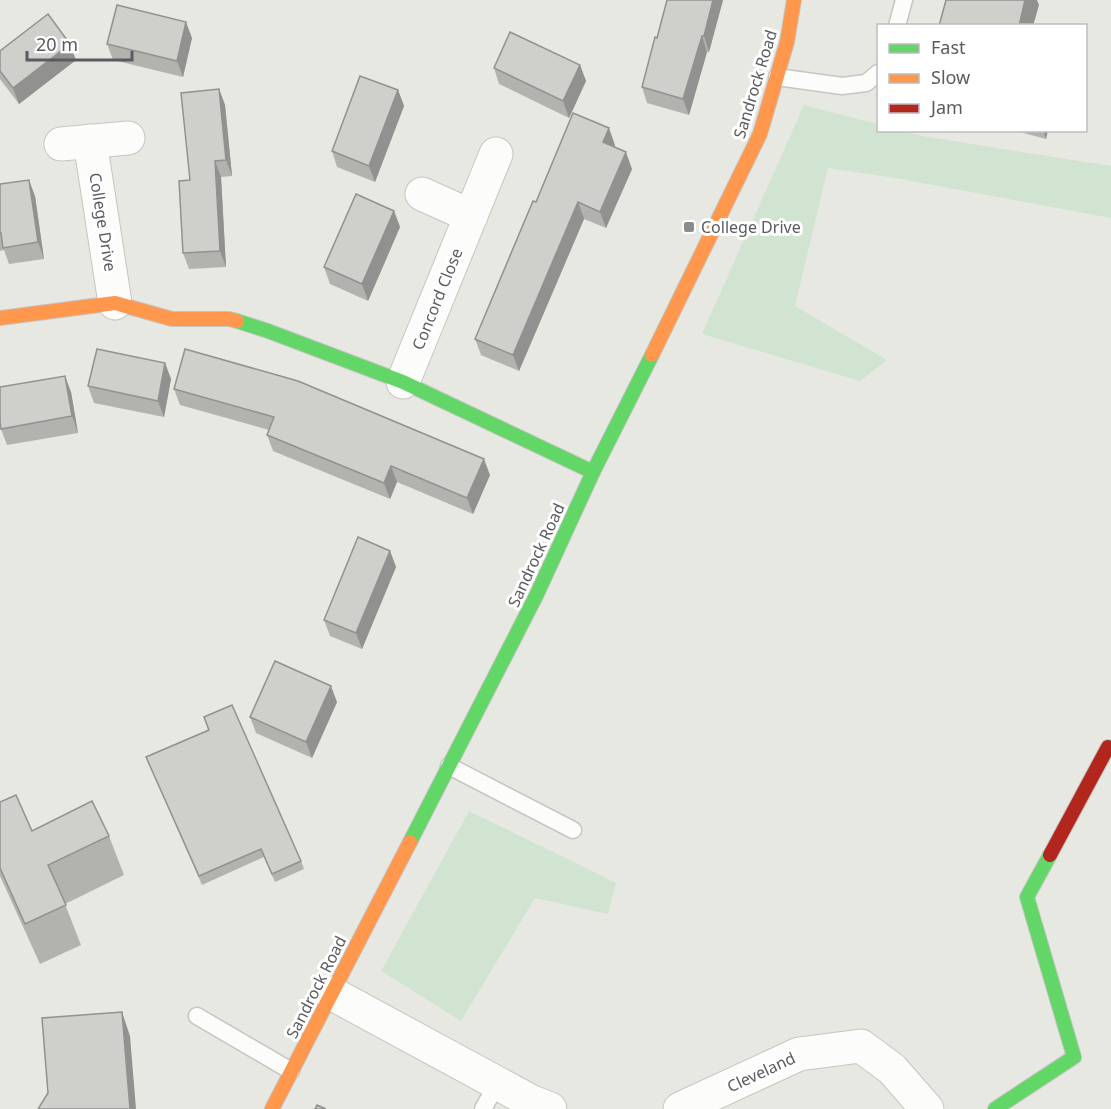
<svg xmlns="http://www.w3.org/2000/svg" width="1111" height="1109" viewBox="0 0 1111 1109" font-family="'Noto Sans',sans-serif">
	<style>
		.green { fill: #d1e4d1 }
		.lines { fill: none; stroke-linecap: round; stroke-linejoin: round }
		.lane-casing { stroke: #c5c5c3; stroke-width: 19 }
		.street-casing { stroke: #c5c5c3; stroke-width: 35 }
		.fast-casing { stroke: #c5c5c4; stroke-width: 16 }
		.slow-casing { stroke: #c5c5c4; stroke-width: 16 }
		.jam-casing { stroke: #c5c5c4; stroke-width: 16 }
		.lane { stroke: #fcfcfb; stroke-width: 16 }
		.street { stroke: #fcfcfb; stroke-width: 33 }
		.fast { stroke: #63d668; stroke-width: 14 }
		.slow { stroke: #ff974d; stroke-width: 14 }
		.jam { stroke: #b3261e; stroke-width: 14 }
		.wall { fill: #b2b2af }
		.shaded-wall { fill: #91918f }
		.building { fill: #cfcfcc; stroke: #91918f; stroke-width: 1.5 }
		.poi-dot { fill: #8b8c8e; stroke: #fff; stroke-width: 2 }
		.labels { text-anchor: middle; stroke-width: 6; stroke-linejoin: round; paint-order: stroke }
		.street-label { font-size: 16px; fill: #595b60; stroke: #fff }
		.poi-label { font-size: 16px; fill: #595b60; stroke: #fff; text-anchor: start }
	</style>
	<rect width="100%" height="100%" fill="#e8e8e3"/>
	<g class="green">
		<path d="M 804,105 L 878,124 L 878,130 L 901,131 L 922,136 L 1111,166 L 1111,218 L 895,178 L 828,168 L 795,306 L 887,360 L 860,381 L 702,334 Z"/>
		<path d="M 469,811 L 616,883 L 608,914 L 535,898 L 461,1021 L 381,971 Z"/>
	</g>
	<g class="lines">
		<defs>
			<g id="lane">
				<path d="M 897,26 L 904,0"/>
				<path d="M 777,77 L 842,86 L 866,83 L 878,73"/>
				<path d="M 449,766 L 573,830"/>
				<path d="M 197,1016 L 291,1071"/>
				<path d="M 483,1109 L 497,1084"/>
			</g>
			<g id="street">
				<path d="M 90,141 L 115,303"/>
				<path d="M 61,144 L 128,138"/>
				<path d="M 422,194 L 471,216"/>
				<path d="M 403,382 L 496,154"/>
				<path d="M 331,993 L 532,1102 L 550,1109"/>
				<path d="M 680,1109 L 799,1054 L 861,1046 L 892,1069 L 927,1109"/>
			</g>
			<g id="fast">
				<path d="M 237,321 L 268,331 L 403,382 L 593,472"/>
				<path d="M 410,842 L 537,594 L 593,472 L 652,355"/>
				<path d="M 995,1109 L 1074,1057 L 1027,897 L 1050,855"/>
			</g>
			<g id="slow">
				<path d="M 0,318 L 115,303 L 172,319 L 229,319 L 237,321"/>
				<path d="M 652,355 L 760,134 L 787,42 L 794,0"/>
				<path d="M 272,1109 L 410,842"/>
			</g>
			<path id="jam" d="M 1050,855 L 1108,747"/>
		</defs>
		<use href="#lane" class="lane-casing"/>
		<use href="#street" class="street-casing"/>
		<use href="#fast" class="fast-casing"/>
		<use href="#slow" class="slow-casing"/>
		<use href="#jam" class="jam-casing"/>
		<use href="#lane" class="lane"/>
		<use href="#street" class="street"/>
		<use href="#fast" class="fast"/>
		<use href="#slow" class="slow"/>
		<use href="#jam" class="jam"/>
	</g>
	<g class="wall">
		<path d="M 667,0 L 723,0 L 709,52 L 707,52 L 689,115 L 647,103 L 642,87 L 657,38 Z"/>
		<path d="M 192,38 L 183,77 L 113,60 L 107,44 Z"/>
		<path d="M 0,51 L 76,60 L 19,104 L 0,79 Z"/>
		<path d="M 580,65 L 586,81 L 569,118 L 499,84 L 494,68 Z"/>
		<path d="M 219,89 L 225,105 L 232,176 L 221,177 L 226,267 L 189,269 L 183,253 Z"/>
		<path d="M 398,90 L 404,106 L 375,182 L 337,167 L 332,151 Z"/>
		<path d="M 1012,130 L 1048,130 L 1046,139 Z"/>
		<path d="M 615,145 L 614,147 L 632,169 L 606,228 L 584,219 L 519,371 L 481,355 L 475,339 Z"/>
		<path d="M 0,184 L 35,196 L 44,259 L 9,264 L 4,250 L 0,251 Z"/>
		<path d="M 394,211 L 400,227 L 368,301 L 330,284 L 324,267 Z"/>
		<path d="M 165,363 L 171,379 L 164,417 L 94,403 L 88,386 Z"/>
		<path d="M 174,389 L 490,475 L 473,514 L 397,482 L 390,499 L 273,451 L 267,435 L 269,430 L 180,405 Z"/>
		<path d="M 71,392 L 78,433 L 7,445 L 1,429 Z"/>
		<path d="M 390,551 L 396,567 L 362,649 L 330,636 L 324,620 Z"/>
		<path d="M 337,702 L 312,758 L 256,733 L 250,717 Z"/>
		<path d="M 204,717 L 301,861 L 304,869 L 275,882 L 264,857 L 202,885 L 146,757 L 208,730 Z"/>
		<path d="M 0,802 L 32,831 L 109,836 L 124,875 L 65,904 L 81,945 L 40,964 L 0,876 Z"/>
	</g>
	<g class="shaded-wall">
		<path d="M 713,0 L 723,0 L 709,52 L 704,36 Z"/>
		<path d="M 1025,0 L 1037,0 L 1039,5 L 1033,26 L 1019,26 Z"/>
		<path d="M 186,22 L 192,38 L 183,77 L 177,61 Z"/>
		<path d="M 702,36 L 707,52 L 689,115 L 683,99 Z"/>
		<path d="M 70,44 L 76,60 L 19,104 L 13,88 Z"/>
		<path d="M 580,65 L 586,81 L 569,118 L 563,101 Z"/>
		<path d="M 219,89 L 225,105 L 232,176 L 226,160 Z"/>
		<path d="M 398,90 L 404,106 L 375,182 L 369,166 Z"/>
		<path d="M 609,128 L 615,145 L 609,159 L 603,142 Z"/>
		<path d="M 1043,130 L 1048,130 L 1046,139 Z"/>
		<path d="M 626,152 L 632,169 L 606,228 L 600,212 Z"/>
		<path d="M 215,161 L 221,177 L 226,267 L 220,251 Z"/>
		<path d="M 29,180 L 35,196 L 44,259 L 38,242 Z"/>
		<path d="M 578,202 L 584,219 L 519,371 L 513,355 Z"/>
		<path d="M 394,211 L 400,227 L 368,301 L 362,284 Z"/>
		<path d="M 165,363 L 171,379 L 164,417 L 158,401 Z"/>
		<path d="M 65,376 L 71,392 L 78,433 L 72,416 Z"/>
		<path d="M 484,459 L 490,475 L 473,514 L 467,498 Z"/>
		<path d="M 391,466 L 397,482 L 390,499 L 384,483 Z"/>
		<path d="M 390,551 L 396,567 L 362,649 L 356,633 Z"/>
		<path d="M 331,686 L 337,702 L 312,758 L 306,742 Z"/>
		<path d="M 122,1012 L 130,1036 L 136,1109 L 130,1109 Z"/>
	</g>
	<g class="building">
		<path d="M 667,0 L 713,0 L 704,36 L 702,36 L 683,99 L 642,87 L 655,37 L 657,38 Z"/>
		<path d="M 946,0 L 1025,0 L 1019,26 L 939,26 Z"/>
		<path d="M 117,5 L 186,22 L 177,61 L 107,44 Z"/>
		<path d="M 48,14 L 70,44 L 13,88 L 0,71 L 0,51 Z"/>
		<path d="M 510,32 L 580,65 L 563,101 L 494,68 Z"/>
		<path d="M 360,76 L 398,90 L 369,166 L 332,151 Z"/>
		<path d="M 219,89 L 226,160 L 215,161 L 220,251 L 183,253 L 179,181 L 190,180 L 181,93 Z"/>
		<path d="M 573,113 L 609,128 L 603,142 L 626,152 L 600,212 L 578,202 L 513,355 L 475,339 L 533,201 L 536,202 Z"/>
		<path d="M 29,180 L 38,242 L 3,248 L 1,233 L 0,233 L 0,184 Z"/>
		<path d="M 356,194 L 394,211 L 362,284 L 324,267 Z"/>
		<path d="M 97,349 L 165,363 L 158,401 L 88,386 Z"/>
		<path d="M 185,349 L 298,381 L 484,459 L 467,498 L 391,466 L 384,483 L 267,435 L 274,417 L 174,389 Z"/>
		<path d="M 65,376 L 72,416 L 1,429 L 0,422 L 0,387 Z"/>
		<path d="M 358,537 L 390,551 L 356,633 L 324,620 Z"/>
		<path d="M 275,661 L 331,686 L 306,742 L 250,717 Z"/>
		<path d="M 232,705 L 301,861 L 272,874 L 261,849 L 199,876 L 146,757 L 209,730 L 204,717 Z"/>
		<path d="M 16,795 L 32,831 L 92,801 L 109,836 L 48,865 L 66,905 L 25,924 L 0,868 L 0,802 Z"/>
		<path d="M 122,1012 L 130,1109 L 38,1109 L 48,1093 L 42,1018 Z"/>
		<path d="M 317,1105 L 326,1109 L 315,1109 Z"/>
	</g>
	<rect class="poi-dot" x="683" y="221" width="12" height="12" rx="3"/>
	<g class="labels">
		<g class="street-label">
			<text transform="translate(755 84) rotate(-73)" y="6">Sandrock Road</text>
			<text transform="translate(103 222) rotate(81)" y="6">College Drive</text>
			<text transform="translate(437 299) rotate(-68)" y="6">Concord Close</text>
			<text transform="translate(536 555) rotate(-65)" y="6">Sandrock Road</text>
			<text transform="translate(316 987) rotate(-63)" y="6">Sandrock Road</text>
			<text transform="translate(761 1072) rotate(-25)" y="6">Cleveland</text>
		</g>
		<g class="poi-label">
			<text x="701" y="233">College Drive</text>
		</g>
	</g>
	<rect x="877" y="24" width="210" height="108" fill="#ffffff" stroke="#bdbdbf" stroke-width="1.5"/>
	<rect x="889" y="44" width="30" height="9" fill="#63d668" stroke="#bdbdbf" stroke-width="1.5"/>
	<text x="931" y="54" font-size="18" fill="#595b60">Fast</text>
	<rect x="889" y="74" width="30" height="9" fill="#ff974d" stroke="#bdbdbf" stroke-width="1.5"/>
	<text x="931" y="84" font-size="18" fill="#595b60">Slow</text>
	<rect x="889" y="104" width="30" height="9" fill="#b3261e" stroke="#bdbdbf" stroke-width="1.5"/>
	<text x="931" y="114" font-size="18" fill="#595b60">Jam</text>
	<path d="M27 51v9h105v-9" fill="none" stroke="#595b60" stroke-width="3"/>
	<text x="36" y="51" font-size="18" fill="#595b60" stroke="#ffffff" stroke-width="4.5" paint-order="stroke">20 m</text>
</svg>
